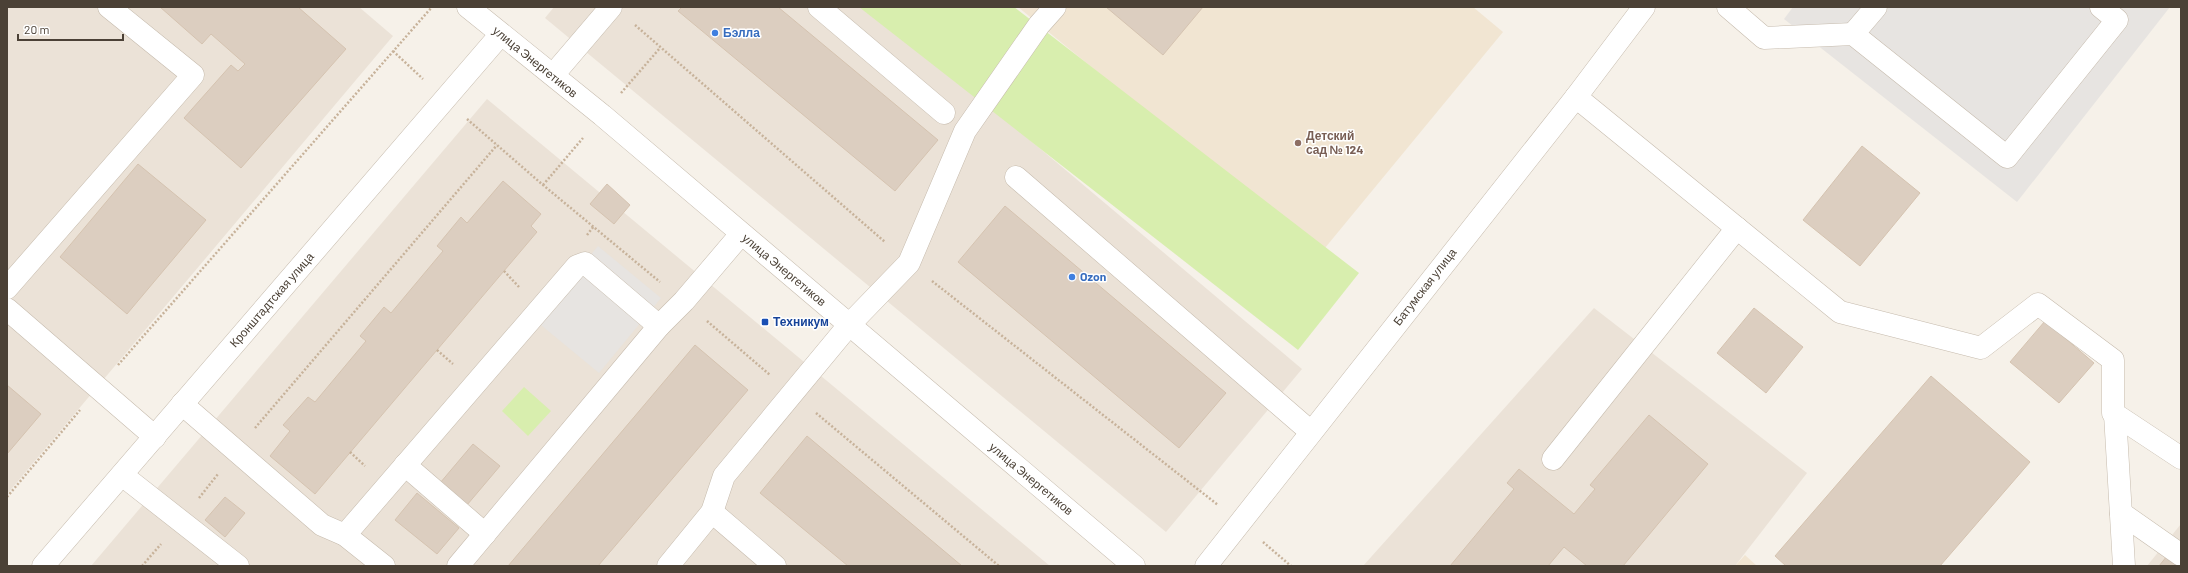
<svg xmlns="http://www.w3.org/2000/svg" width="2188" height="573" viewBox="0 0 2188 573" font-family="Barlow,sans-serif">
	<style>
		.residential { fill: #ebe2d7 }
		.education { fill: #f1e5d2 }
		.green { fill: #d8eeae }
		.parking { fill: #e7e4e1 }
		.building { fill: #dccec0; stroke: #d5c3b0 }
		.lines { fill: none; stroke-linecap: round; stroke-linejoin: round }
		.minor-casing { stroke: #c6bbad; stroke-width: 23 }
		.path { stroke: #c7b29a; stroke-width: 2.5; stroke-dasharray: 2 2; stroke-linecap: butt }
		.minor { stroke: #fff; stroke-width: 22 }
		.shop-dot { fill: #3f7fe0; stroke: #fff; stroke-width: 1.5 }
		.education-dot { fill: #8d6e63; stroke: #fff; stroke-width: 1.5 }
		.transit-dot { fill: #1a4fb4; stroke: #fff; stroke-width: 1.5 }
		.labels { text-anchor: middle; stroke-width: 3; stroke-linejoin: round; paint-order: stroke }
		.shop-label { font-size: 12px; font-weight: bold; fill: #366cbe; stroke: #fff; text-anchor: start }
		.street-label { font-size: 12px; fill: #4b4136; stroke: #fff }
		.education-label { font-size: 12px; font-weight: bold; fill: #785e54; stroke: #fff; text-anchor: start }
		.transit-label { font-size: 12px; font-weight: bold; fill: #164399; stroke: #fff; text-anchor: start }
	</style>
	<rect width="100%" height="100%" fill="#f6f1e9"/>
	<g class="residential">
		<path d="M 7,7 L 359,7 L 393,36 L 7,494 Z"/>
		<path d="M 554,7 L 872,7 L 1302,369 L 1166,532 L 545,18 Z"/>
		<path d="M 487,99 L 1050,566 L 91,566 Z"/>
		<path d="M 1594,308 L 1807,473 L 1735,566 L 1363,566 Z"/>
		<path d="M 2181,524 L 2181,566 L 2147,566 Z"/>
	</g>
	<g class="education">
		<path d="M 1018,7 L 1473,7 L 1503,32 L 1320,254 Z"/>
		<path d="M 1745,555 L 1757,566 L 1735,566 Z"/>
	</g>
	<g class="green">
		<path d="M 859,7 L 1014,7 L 1359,273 L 1298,350 Z"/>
		<path d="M 524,387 L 551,411 L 528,436 L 502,411 Z"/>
	</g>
	<g class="parking">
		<path d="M 1793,7 L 2170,7 L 2017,202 L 1784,19 Z"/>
		<path d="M 598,246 L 661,298 L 599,373 L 536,321 Z"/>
	</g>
	<g class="building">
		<path d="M 160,7 L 298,7 L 346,49 L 241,168 L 184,118 L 231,65 L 238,71 L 245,64 L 211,34 L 202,44 Z"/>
		<path d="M 682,7 L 778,7 L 938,140 L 895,191 L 678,11 Z"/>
		<path d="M 1106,7 L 1203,7 L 1163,55 Z"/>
		<path d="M 1862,146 L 1920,193 L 1860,266 L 1803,220 Z"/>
		<path d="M 138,164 L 206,220 L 127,314 L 60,257 Z"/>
		<path d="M 503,181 L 541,214 L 531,226 L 537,232 L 315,494 L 270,456 L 290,431 L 283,425 L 308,397 L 315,402 L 366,341 L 360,336 L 384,307 L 391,313 L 443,251 L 437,246 L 461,217 L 467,223 Z"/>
		<path d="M 607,184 L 630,205 L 614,224 L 590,204 Z"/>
		<path d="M 1005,206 L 1226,393 L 1179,448 L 958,262 Z"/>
		<path d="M 1754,308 L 1803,347 L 1766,393 L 1717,353 Z"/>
		<path d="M 2045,321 L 2094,363 L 2059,403 L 2010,362 Z"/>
		<path d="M 695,345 L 748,390 L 598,566 L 508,566 Z"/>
		<path d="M 1931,376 L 2030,462 L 1940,566 L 1786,566 L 1775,556 Z"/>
		<path d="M 7,385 L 41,414 L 7,454 Z"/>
		<path d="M 1649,415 L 1708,464 L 1623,566 L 1587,566 L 1564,547 L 1548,566 L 1450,566 L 1514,489 L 1507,483 L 1519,469 L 1574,514 L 1595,489 L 1590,485 Z"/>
		<path d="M 807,436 L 962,566 L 848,566 L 760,493 Z"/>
		<path d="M 473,444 L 500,466 L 467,505 L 440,483 Z"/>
		<path d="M 417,493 L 459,528 L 437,554 L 395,520 Z"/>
		<path d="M 225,497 L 245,513 L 225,537 L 205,520 Z"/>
		<path d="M 2167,556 L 2178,566 L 2159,566 Z"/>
	</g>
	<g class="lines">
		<defs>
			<g id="minor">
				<path d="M 468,7 L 602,115 L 1134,566"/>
				<path d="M 819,7 L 944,113"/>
				<path d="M 1728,7 L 1764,38 L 1853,34 L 2007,157 L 2117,20 L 2101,7"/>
				<path d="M 1853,34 L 1876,7"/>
				<path d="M 553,75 L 611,7"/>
				<path d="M 1576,97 L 1840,312 L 1981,348 L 2038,304 L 2113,360 L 2113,413 L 2181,458"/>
				<path d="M 1016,177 L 1311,432"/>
				<path d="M 7,288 L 193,75 L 109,7"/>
				<path d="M 7,309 L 155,437"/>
				<path d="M 182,404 L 322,525 L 345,535 L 384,566"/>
				<path d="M 2115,414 L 2124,566"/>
				<path d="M 1553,459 L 1737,228"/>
				<path d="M 405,465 L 485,534"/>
				<path d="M 122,475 L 238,566"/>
				<path d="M 712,512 L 775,566"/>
				<path d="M 2121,513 L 2181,555"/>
				<path d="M 345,535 L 577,266 L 585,263 L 659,326 L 684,301 L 741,234"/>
				<path d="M 43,566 L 501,34"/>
				<path d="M 458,566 L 659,326"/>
				<path d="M 668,566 L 712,512 L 724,476 L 849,325 L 909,263 L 965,131 L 1039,25 L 1055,7"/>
				<path d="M 1206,566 L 1576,97 L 1644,7"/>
			</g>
		</defs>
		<use href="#minor" class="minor-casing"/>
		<g class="path">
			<path d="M 635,25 L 885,242"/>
			<path d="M 393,51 L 423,79"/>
			<path d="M 621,93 L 660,48"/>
			<path d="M 467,119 L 543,185 L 660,282"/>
			<path d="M 543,185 L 583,138"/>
			<path d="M 587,235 L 594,226"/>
			<path d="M 504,271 L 519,287"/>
			<path d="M 932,281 L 1218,505"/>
			<path d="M 707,321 L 770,375"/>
			<path d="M 437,350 L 453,364"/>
			<path d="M 118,365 L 432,7"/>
			<path d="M 816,413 L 999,566"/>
			<path d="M 255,428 L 497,145"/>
			<path d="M 350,452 L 365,466"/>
			<path d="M 7,497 L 80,410"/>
			<path d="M 199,498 L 218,474"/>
			<path d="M 1263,542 L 1291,566"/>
			<path d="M 142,566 L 161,544"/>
		</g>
		<use href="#minor" class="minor"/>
	</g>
	<g class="shop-dot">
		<circle cx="715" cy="33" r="4"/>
		<circle cx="1072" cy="277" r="4"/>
	</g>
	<circle class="education-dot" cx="1298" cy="143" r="4"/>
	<rect class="transit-dot" x="761" y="318" width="8" height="8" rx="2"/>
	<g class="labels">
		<g class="shop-label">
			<text x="723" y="37">Бэлла</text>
			<text x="1080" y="281">Ozon</text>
		</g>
		<g class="street-label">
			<text transform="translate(535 62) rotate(39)" y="4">улица Энергетиков</text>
			<text transform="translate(784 270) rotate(40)" y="4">улица Энергетиков</text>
			<text transform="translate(1425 287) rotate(-52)" y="4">Батумская улица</text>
			<text transform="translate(272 300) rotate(-49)" y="4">Кронштадтская улица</text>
			<text transform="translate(1031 479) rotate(40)" y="4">улица Энергетиков</text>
		</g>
		<g class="education-label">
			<text x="1306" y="140">Детский<tspan x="1306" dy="14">сад № 124</tspan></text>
		</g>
		<g class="transit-label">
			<text x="773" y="326">Техникум</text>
		</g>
	</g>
	<rect width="2188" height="573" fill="none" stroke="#4b4136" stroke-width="16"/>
	<path d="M18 34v6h105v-6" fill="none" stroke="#4b4136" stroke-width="2"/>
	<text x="24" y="34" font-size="12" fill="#4b4136" stroke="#ffffff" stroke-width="3" paint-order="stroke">20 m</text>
</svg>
